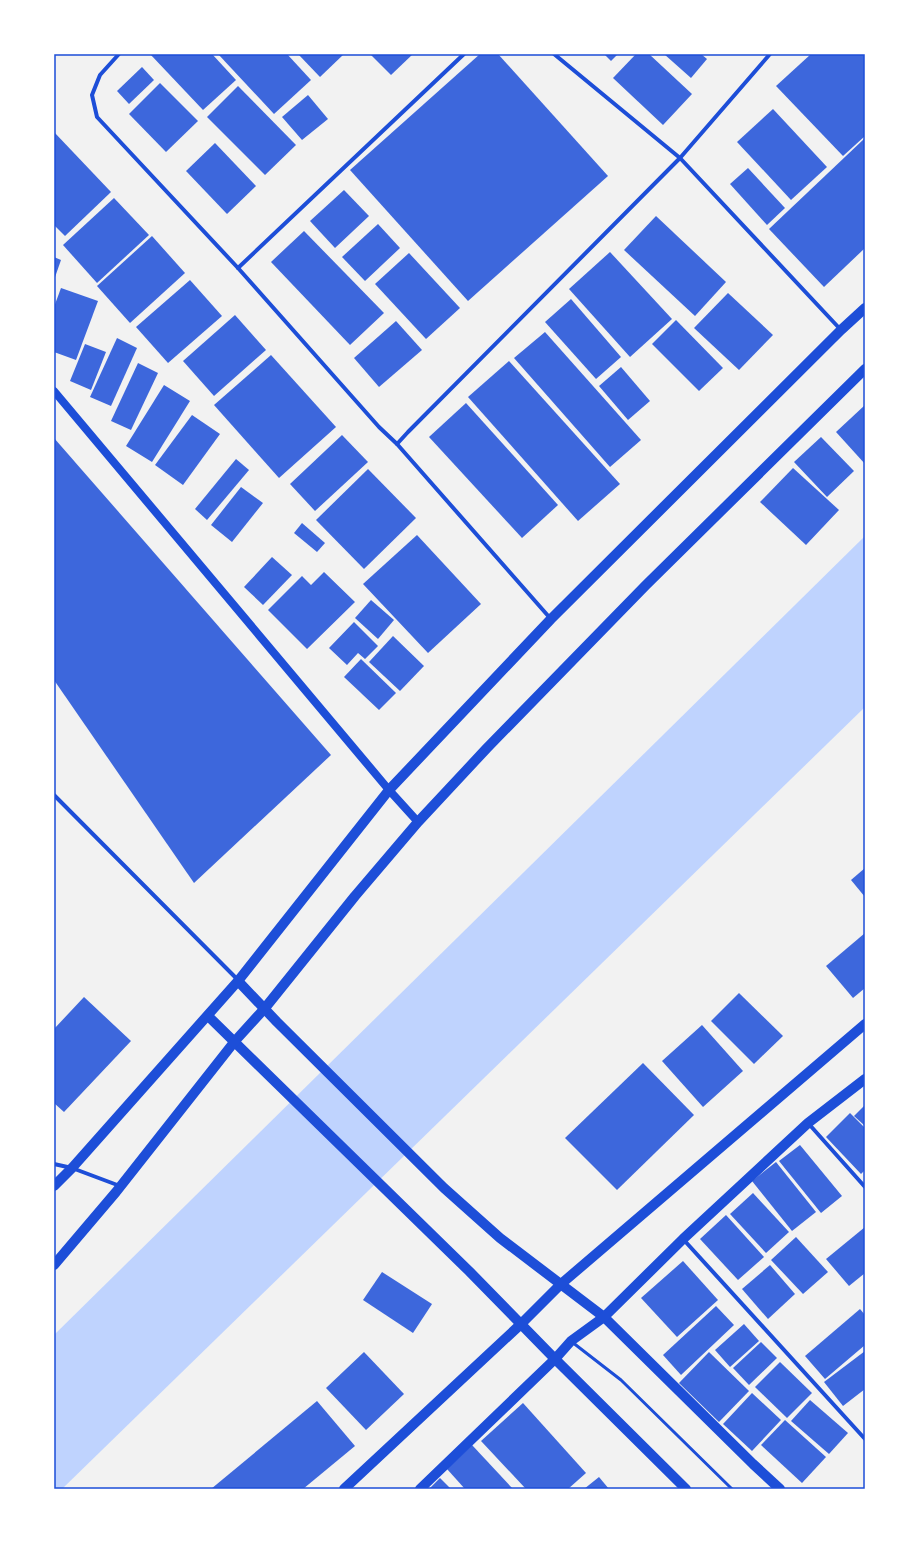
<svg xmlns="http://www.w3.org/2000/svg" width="919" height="1543" viewBox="0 0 919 1543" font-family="Jost,sans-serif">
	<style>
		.water { fill: #bfd3fe }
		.building { fill: #3d67dc }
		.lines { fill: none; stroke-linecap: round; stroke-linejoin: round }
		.service { stroke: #1d4ed8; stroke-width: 3 }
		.minor { stroke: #1d4ed8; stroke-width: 4 }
		.secondary { stroke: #1d4ed8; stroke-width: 8 }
		.primary { stroke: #1d4ed8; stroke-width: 10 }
		.neatline { fill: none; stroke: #1d4ed8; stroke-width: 1.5 }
	</style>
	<rect width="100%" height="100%" fill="#f2f2f2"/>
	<path class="water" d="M 865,536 L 865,707 L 62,1489 L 54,1489 L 54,1335 Z"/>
	<g class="building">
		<path d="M 150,54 L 212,54 L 236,80 L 203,110 Z"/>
		<path d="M 218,54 L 287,54 L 311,80 L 274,114 Z"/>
		<path d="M 298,54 L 344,54 L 320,77 Z"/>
		<path d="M 370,54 L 413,54 L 391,75 Z"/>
		<path d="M 480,54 L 498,54 L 608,176 L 468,301 L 350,170 Z"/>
		<path d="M 604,54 L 618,54 L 611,61 Z"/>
		<path d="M 636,54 L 649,54 L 692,94 L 663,125 L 613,78 Z"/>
		<path d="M 664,54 L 701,54 L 707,59 L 691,78 Z"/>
		<path d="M 811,54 L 865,54 L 865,136 L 843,156 L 776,86 Z"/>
		<path d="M 142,67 L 154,80 L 129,104 L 117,91 Z"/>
		<path d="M 160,83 L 198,121 L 166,152 L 129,114 Z"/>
		<path d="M 238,86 L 296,145 L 265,175 L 207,117 Z"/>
		<path d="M 308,95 L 328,119 L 302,140 L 282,117 Z"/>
		<path d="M 773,109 L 827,167 L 791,200 L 737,142 Z"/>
		<path d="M 54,132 L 111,192 L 65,236 L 54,225 Z"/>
		<path d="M 865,138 L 865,248 L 824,287 L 769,229 Z"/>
		<path d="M 215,143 L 256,186 L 227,214 L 186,171 Z"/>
		<path d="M 748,168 L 785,208 L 767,225 L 730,184 Z"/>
		<path d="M 344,190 L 369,216 L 335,248 L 310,221 Z"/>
		<path d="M 114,198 L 149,235 L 97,283 L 63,245 Z"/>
		<path d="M 656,216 L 726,282 L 695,316 L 624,250 Z"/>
		<path d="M 378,224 L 400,248 L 365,281 L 342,257 Z"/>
		<path d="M 304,231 L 384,313 L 350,345 L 271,262 Z"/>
		<path d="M 152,236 L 185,273 L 130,323 L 97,286 Z"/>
		<path d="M 610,252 L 672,319 L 630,357 L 569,289 Z"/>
		<path d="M 409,253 L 460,308 L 426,339 L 375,284 Z"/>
		<path d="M 54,257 L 61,260 L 54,280 Z"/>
		<path d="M 190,280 L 222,316 L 168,363 L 136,327 Z"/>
		<path d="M 61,288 L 98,301 L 76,360 L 54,352 L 54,307 Z"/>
		<path d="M 728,293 L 773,335 L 739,370 L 694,328 Z"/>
		<path d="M 571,299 L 621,357 L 596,379 L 545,322 Z"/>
		<path d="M 235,315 L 266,350 L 214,396 L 183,361 Z"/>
		<path d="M 676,320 L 723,368 L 699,391 L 652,344 Z"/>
		<path d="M 396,321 L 422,350 L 379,387 L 354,358 Z"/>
		<path d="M 545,332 L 641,440 L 610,467 L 514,358 Z"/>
		<path d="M 117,338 L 137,348 L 111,406 L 90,397 Z"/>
		<path d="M 85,344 L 106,352 L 91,390 L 70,381 Z"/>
		<path d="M 271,355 L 336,427 L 279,478 L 214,405 Z"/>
		<path d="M 509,361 L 620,484 L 578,521 L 468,397 Z"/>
		<path d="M 138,363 L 158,373 L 131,430 L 111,421 Z"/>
		<path d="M 621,367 L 650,401 L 628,420 L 599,386 Z"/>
		<path d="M 164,385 L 190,401 L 152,462 L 126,446 Z"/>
		<path d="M 466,403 L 558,505 L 522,538 L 429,437 Z"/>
		<path d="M 865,405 L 865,464 L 836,432 Z"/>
		<path d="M 192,415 L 220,434 L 183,485 L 155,465 Z"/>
		<path d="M 342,435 L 368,462 L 315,511 L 290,484 Z"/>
		<path d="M 821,437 L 854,471 L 827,497 L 794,462 Z"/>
		<path d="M 54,438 L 331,755 L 194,883 L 54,680 Z"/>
		<path d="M 236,459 L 249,470 L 207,520 L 195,509 Z"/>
		<path d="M 793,468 L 839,510 L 806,545 L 760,502 Z"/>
		<path d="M 368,469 L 416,518 L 364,569 L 316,520 Z"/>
		<path d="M 241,487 L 263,503 L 232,542 L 211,525 Z"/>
		<path d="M 302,523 L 325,543 L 317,552 L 294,533 Z"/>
		<path d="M 417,535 L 481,604 L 428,653 L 363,584 Z"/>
		<path d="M 272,557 L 292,575 L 263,605 L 244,587 Z"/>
		<path d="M 324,572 L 355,602 L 307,649 L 268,610 L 302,576 L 311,585 Z"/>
		<path d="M 371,600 L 394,620 L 378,639 L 355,618 Z"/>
		<path d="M 354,622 L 378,646 L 365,659 L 358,653 L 347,665 L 329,648 Z"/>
		<path d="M 393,636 L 424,666 L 400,691 L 369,662 Z"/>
		<path d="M 361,659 L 396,693 L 379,710 L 344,677 Z"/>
		<path d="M 865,868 L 865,897 L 851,880 Z"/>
		<path d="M 865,933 L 865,988 L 853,998 L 826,966 Z"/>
		<path d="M 739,993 L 783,1036 L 754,1064 L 711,1021 Z"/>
		<path d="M 84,997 L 131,1041 L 64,1112 L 54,1103 L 54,1029 Z"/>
		<path d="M 702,1025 L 743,1071 L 703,1107 L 662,1061 Z"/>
		<path d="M 643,1063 L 694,1115 L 617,1190 L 565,1138 Z"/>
		<path d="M 865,1105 L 865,1126 L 854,1116 Z"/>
		<path d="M 850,1113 L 865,1128 L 865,1170 L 861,1174 L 826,1137 Z"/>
		<path d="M 800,1145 L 842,1196 L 821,1213 L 779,1161 Z"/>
		<path d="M 776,1162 L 816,1212 L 792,1231 L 752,1181 Z"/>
		<path d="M 753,1193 L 789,1232 L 766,1253 L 730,1214 Z"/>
		<path d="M 726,1215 L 764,1257 L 738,1280 L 700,1239 Z"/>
		<path d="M 865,1227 L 865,1273 L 849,1286 L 826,1259 Z"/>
		<path d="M 796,1237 L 828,1272 L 803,1294 L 771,1260 Z"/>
		<path d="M 683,1261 L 718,1300 L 677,1337 L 641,1298 Z"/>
		<path d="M 770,1265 L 795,1294 L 768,1319 L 742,1289 Z"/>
		<path d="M 382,1272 L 432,1304 L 413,1333 L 363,1300 Z"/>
		<path d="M 716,1306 L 734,1325 L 681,1375 L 663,1355 Z"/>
		<path d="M 860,1309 L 865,1315 L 865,1345 L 825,1379 L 805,1356 Z"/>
		<path d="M 744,1324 L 759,1341 L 730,1367 L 715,1350 Z"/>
		<path d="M 761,1342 L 777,1358 L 749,1385 L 733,1368 Z"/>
		<path d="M 865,1351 L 865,1389 L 843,1406 L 824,1382 Z"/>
		<path d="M 364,1352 L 404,1394 L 366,1430 L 326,1388 Z"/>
		<path d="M 709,1352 L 749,1391 L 719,1422 L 679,1383 Z"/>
		<path d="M 780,1362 L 812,1393 L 787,1418 L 755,1387 Z"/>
		<path d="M 752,1393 L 781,1420 L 752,1451 L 723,1424 Z"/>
		<path d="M 810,1400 L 848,1433 L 829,1454 L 791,1421 Z"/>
		<path d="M 317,1401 L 355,1446 L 303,1489 L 211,1489 Z"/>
		<path d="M 523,1403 L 586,1473 L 568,1489 L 526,1489 L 481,1441 Z"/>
		<path d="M 785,1420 L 826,1457 L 802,1483 L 761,1445 Z"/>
		<path d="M 472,1445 L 513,1489 L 465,1489 L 447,1469 Z"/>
		<path d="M 599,1477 L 609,1489 L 584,1489 Z"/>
		<path d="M 440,1478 L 451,1489 L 429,1489 Z"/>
	</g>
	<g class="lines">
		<path class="service" d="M 572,1342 L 621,1380 L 732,1489"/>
		<g class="minor">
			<path d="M 119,54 L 100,75 L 92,95 L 97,117 L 238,268 L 379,427 L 397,444 L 408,432 L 680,158 L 770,54"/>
			<path d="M 554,54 L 680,158 L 841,330"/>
			<path d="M 238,268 L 464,54"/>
			<path d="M 397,444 L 550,618"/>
			<path d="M 54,795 L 238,980"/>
			<path d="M 808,1123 L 865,1187"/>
			<path d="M 54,1164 L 72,1168 L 120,1186"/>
			<path d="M 683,1239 L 865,1439"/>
		</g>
		<path class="secondary" d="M 54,391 L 389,790 L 418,822"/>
		<g class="primary">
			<path d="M 238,981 L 277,1022 L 444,1188 L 500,1238 L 604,1317 L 753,1464 L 780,1489"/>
			<path d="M 208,1016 L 469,1271 L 555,1359 L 686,1489"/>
			<path d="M 54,1186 L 72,1168 L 238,981 L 389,790 L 551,619 L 841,330 L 865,308"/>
			<path d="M 54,1265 L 116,1192 L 235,1041 L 265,1008 L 355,896 L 418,822 L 487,748 L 646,585 L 865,369"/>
			<path d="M 344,1489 L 521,1324 L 561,1284 L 865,1024"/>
			<path d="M 420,1489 L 555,1359 L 571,1341 L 604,1317 L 683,1239 L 808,1123 L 865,1079"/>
		</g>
	</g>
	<rect width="919" height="1543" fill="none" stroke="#ffffff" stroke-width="110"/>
	<rect x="55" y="55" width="809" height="1433" class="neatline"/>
</svg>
